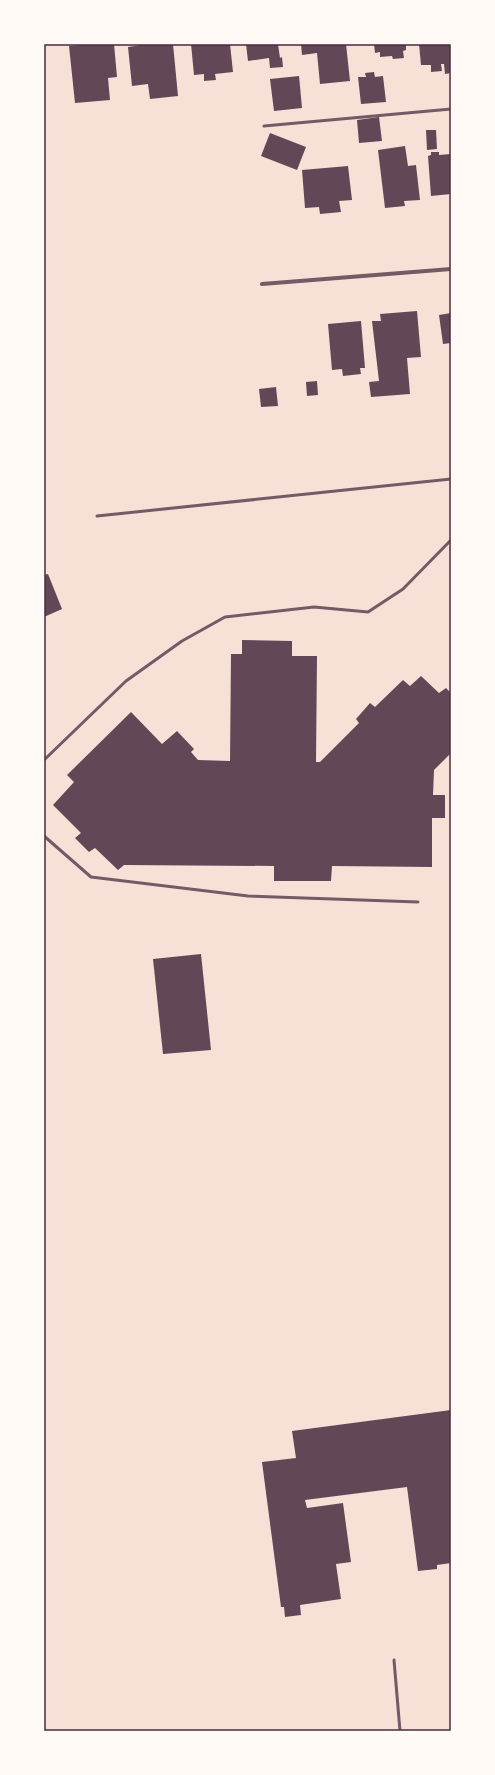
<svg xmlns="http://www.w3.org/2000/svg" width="495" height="1775" viewBox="0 0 495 1775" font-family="'PT Sans Narrow',sans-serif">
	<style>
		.building { fill: #644757 }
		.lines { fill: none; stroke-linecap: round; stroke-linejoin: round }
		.service { stroke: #755966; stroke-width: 3 }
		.minor { stroke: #755966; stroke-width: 4 }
		.neatline { fill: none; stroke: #4a2c40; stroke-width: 1.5 }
	</style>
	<rect width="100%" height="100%" fill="#f7e1d7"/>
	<g class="building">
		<path d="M 92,44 L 114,44 L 117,77 L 108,78 L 110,100 L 75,103 L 69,46 Z"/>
		<path d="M 147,44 L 173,44 L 178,96 L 150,99 L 148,84 L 132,86 L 128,47 Z"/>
		<path d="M 191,44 L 230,44 L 233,72 L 215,74 L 216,80 L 204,81 L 204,74 L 194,75 Z"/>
		<path d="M 246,44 L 278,44 L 280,58 L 282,57 L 283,67 L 270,68 L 269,58 L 248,61 Z"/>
		<path d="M 301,44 L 346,44 L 350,81 L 320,84 L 317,53 L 302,55 Z"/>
		<path d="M 374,44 L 406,44 L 406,50 L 403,51 L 404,58 L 393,59 L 392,56 L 380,57 L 380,52 L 375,53 Z"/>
		<path d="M 419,44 L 451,44 L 451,73 L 445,74 L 444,64 L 441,64 L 442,71 L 431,72 L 431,65 L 421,65 Z"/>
		<path d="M 374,72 L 375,77 L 383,76 L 386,102 L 361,104 L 358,77 L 366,77 L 365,73 Z"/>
		<path d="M 299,76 L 302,108 L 274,111 L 270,79 Z"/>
		<path d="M 379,117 L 382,141 L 359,143 L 357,120 Z"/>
		<path d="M 426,130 L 436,130 L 437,149 L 427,150 Z"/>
		<path d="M 270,133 L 306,147 L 297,170 L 261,156 Z"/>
		<path d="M 405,146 L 408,166 L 416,165 L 420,200 L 404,201 L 405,206 L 385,208 L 378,150 Z"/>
		<path d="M 431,152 L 439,152 L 439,155 L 451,154 L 451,194 L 431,196 L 428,156 L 431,155 Z"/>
		<path d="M 348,166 L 352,200 L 339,201 L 341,212 L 320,214 L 319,207 L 305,208 L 302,170 Z"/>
		<path d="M 417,311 L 421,357 L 407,358 L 410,394 L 371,397 L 369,382 L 379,381 L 372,321 L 381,321 L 380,314 Z"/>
		<path d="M 451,313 L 451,343 L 443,344 L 439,315 Z"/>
		<path d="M 361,321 L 365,368 L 360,368 L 361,374 L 343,376 L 342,369 L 332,370 L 328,324 Z"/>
		<path d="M 317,381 L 318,395 L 307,396 L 306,382 Z"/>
		<path d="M 276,387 L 278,406 L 261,407 L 259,389 Z"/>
		<path d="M 48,574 L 62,609 L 44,617 L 44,575 Z"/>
		<path d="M 242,640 L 292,641 L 292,656 L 317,656 L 316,762 L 320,762 L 359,723 L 356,719 L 370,703 L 375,707 L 403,680 L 410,686 L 421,676 L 439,693 L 446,688 L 451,693 L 451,753 L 434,770 L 433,795 L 445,795 L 445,818 L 432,818 L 432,867 L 332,866 L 331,881 L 274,881 L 274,866 L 124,865 L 118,870 L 95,848 L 89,852 L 75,838 L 81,833 L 53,805 L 74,782 L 67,775 L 131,712 L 162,744 L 177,731 L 194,749 L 191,752 L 198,760 L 230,761 L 231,654 L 242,654 Z"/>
		<path d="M 201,954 L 211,1050 L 163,1054 L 153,959 Z"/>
		<path d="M 451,1410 L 451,1563 L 437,1565 L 437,1569 L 418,1571 L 407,1487 L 305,1500 L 307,1508 L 343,1503 L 351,1562 L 336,1564 L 341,1599 L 300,1605 L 301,1615 L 285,1617 L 284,1607 L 281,1607 L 262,1462 L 296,1458 L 292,1431 Z"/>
	</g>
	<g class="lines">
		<g class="service">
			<path d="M 264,126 L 451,109"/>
			<path d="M 97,516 L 451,479"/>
			<path d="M 44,760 L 126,681 L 182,641 L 225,617 L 314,607 L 368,612 L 403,589 L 451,540"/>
			<path d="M 44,836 L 91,877 L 248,896 L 418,902"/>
			<path d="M 394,1660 L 400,1731"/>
		</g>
		<path class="minor" d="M 262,284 L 451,269"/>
	</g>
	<rect width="495" height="1775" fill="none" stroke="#fffaf5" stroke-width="90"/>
	<rect x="45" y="45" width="405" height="1685" class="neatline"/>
</svg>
